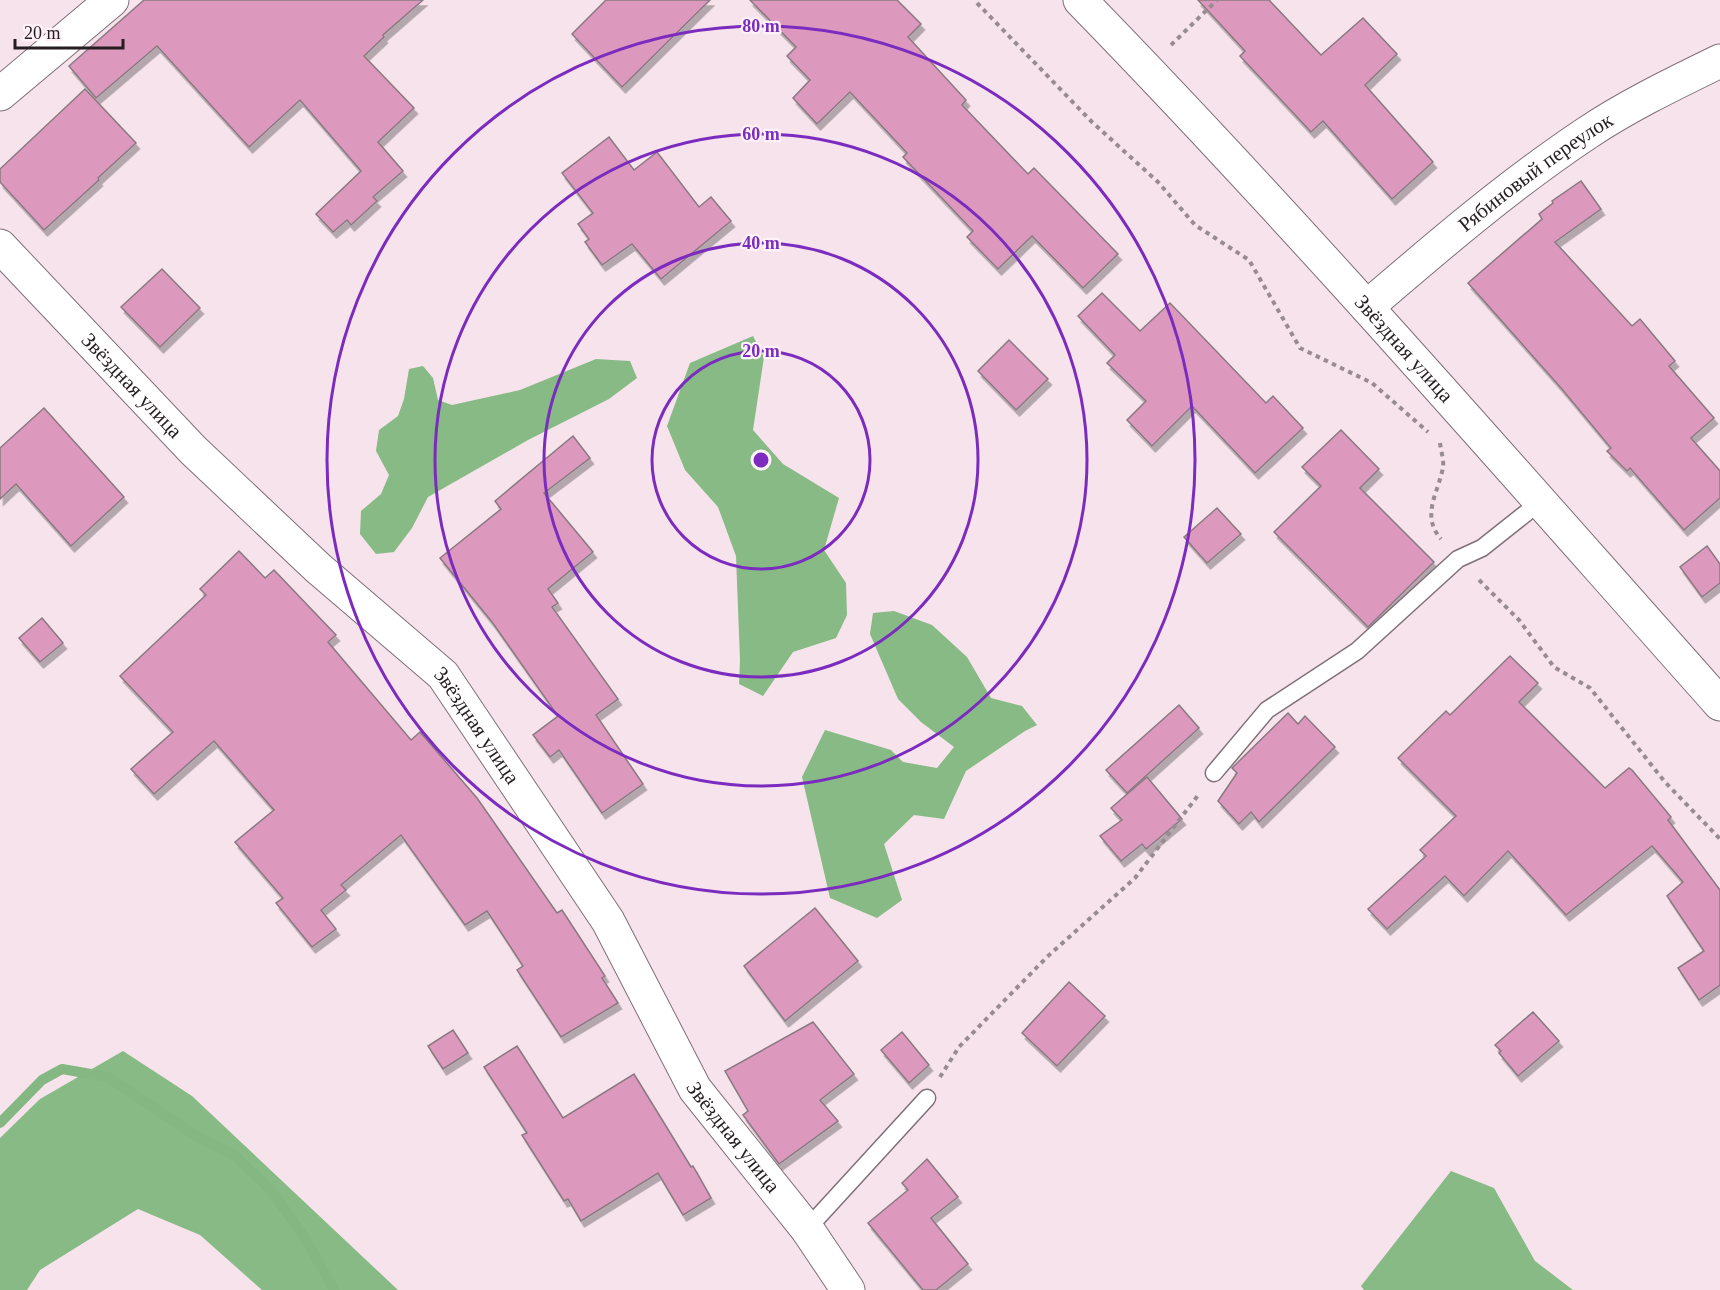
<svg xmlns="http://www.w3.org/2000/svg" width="1720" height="1290" viewBox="0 0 1720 1290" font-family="Georgia,serif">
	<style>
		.forest { fill: #87ba84 }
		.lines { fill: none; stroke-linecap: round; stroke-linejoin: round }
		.stream { stroke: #84b781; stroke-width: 10 }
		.building { fill: #dc98bd; stroke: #8a7981; stroke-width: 1.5; filter: url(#shadow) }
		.service-casing { stroke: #807078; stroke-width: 19 }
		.minor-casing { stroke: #807078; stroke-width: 35 }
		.tertiary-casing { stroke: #807078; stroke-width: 35 }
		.path { stroke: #988b91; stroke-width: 4; stroke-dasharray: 4.5 4.5; stroke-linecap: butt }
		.service { stroke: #fff; stroke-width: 16 }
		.minor { stroke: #fff; stroke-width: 33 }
		.tertiary { stroke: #fff; stroke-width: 33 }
		.ring { fill: none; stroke: #7b2cbf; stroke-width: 3 }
		.labels { text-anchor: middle; stroke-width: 4.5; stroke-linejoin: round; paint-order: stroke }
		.street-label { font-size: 21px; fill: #241e21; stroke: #fef2f8 }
		.centre { fill: #7b2cbf; stroke: #fef2f8; stroke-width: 3 }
		.ring-label { font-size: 18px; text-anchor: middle; font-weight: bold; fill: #7b2cbf; stroke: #fef2f8; stroke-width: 4.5; stroke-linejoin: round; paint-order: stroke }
	</style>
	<defs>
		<filter id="shadow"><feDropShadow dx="3.5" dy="6" stdDeviation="0" flood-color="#0004"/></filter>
	</defs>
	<rect width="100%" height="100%" fill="#f6e3ec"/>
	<g class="forest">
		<path d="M 753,336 L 764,357 L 753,430 L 783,464 L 839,498 L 824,550 L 846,583 L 847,615 L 836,638 L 793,652 L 763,696 L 739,684 L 740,660 L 736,556 L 718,507 L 685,470 L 667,426 L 690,363 Z"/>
		<path d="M 596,359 L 630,361 L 637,378 L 609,399 L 528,440 L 428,497 L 412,528 L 394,552 L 376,554 L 360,534 L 361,511 L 381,494 L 389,475 L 376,451 L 379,430 L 398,416 L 404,399 L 409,369 L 423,366 L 433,378 L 438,400 L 452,405 L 520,390 Z"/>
		<path d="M 894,611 L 932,625 L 967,657 L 991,698 L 1022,706 L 1037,725 L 1025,731 L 966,771 L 944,819 L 914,815 L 884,844 L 902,900 L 877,918 L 830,898 L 802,777 L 825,730 L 891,750 L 903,762 L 937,768 L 954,747 L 921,722 L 898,699 L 870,634 L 873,613 Z"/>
		<path d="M 123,1051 L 192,1096 L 398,1290 L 262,1290 L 200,1235 L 138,1209 L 40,1270 L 27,1290 L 0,1290 L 0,1138 L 40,1099 Z"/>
		<path d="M 1451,1171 L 1494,1188 L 1535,1261 L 1573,1290 L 1364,1290 L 1361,1286 Z"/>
	</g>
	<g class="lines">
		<path class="stream" d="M 0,1123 L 42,1080 L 62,1069 L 108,1077 L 198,1137 L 234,1155 L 271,1190 L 307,1241 L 334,1290"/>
	</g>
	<g class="building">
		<path d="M 144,0 L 423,0 L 383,35 L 384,37 L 364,56 L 414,108 L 378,142 L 403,171 L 373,197 L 377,201 L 351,225 L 347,220 L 333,232 L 316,214 L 361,171 L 300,100 L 249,147 L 157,46 L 96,98 L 69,66 Z"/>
		<path d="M 606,0 L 710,0 L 622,87 L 572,34 Z"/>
		<path d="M 750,0 L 897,0 L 921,24 L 908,37 L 966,100 L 962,105 L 1028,174 L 1034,168 L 1118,254 L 1083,288 L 1032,236 L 998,269 L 967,237 L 973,231 L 903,157 L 907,153 L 850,92 L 817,124 L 793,98 L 810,80 L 787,56 L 796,47 Z"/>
		<path d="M 1198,0 L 1269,0 L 1321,55 L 1363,18 L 1397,54 L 1365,85 L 1433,162 L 1392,199 L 1323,121 L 1311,132 L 1240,56 L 1245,51 Z"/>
		<path d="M 85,89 L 136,143 L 98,178 L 99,180 L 44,230 L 0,182 L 0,169 Z"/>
		<path d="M 609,137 L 634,170 L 657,152 L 699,207 L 711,197 L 731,221 L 661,279 L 632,244 L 602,265 L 585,242 L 589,239 L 578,224 L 593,213 L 562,173 Z"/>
		<path d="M 1581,181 L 1601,209 L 1555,242 L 1632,326 L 1640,319 L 1675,361 L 1669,366 L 1714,418 L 1691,438 L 1720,471 L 1720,498 L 1684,530 L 1630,468 L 1627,471 L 1607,451 L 1611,448 L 1561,388 L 1468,283 L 1542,219 L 1539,214 L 1553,203 L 1552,201 Z"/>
		<path d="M 162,269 L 200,308 L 160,347 L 121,307 Z"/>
		<path d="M 1102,293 L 1140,331 L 1170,303 L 1266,403 L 1273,396 L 1303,428 L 1255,473 L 1192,406 L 1152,446 L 1127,420 L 1146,401 L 1107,363 L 1115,355 L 1078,316 Z"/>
		<path d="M 1009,340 L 1048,379 L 1016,410 L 978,371 Z"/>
		<path d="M 44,408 L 124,497 L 71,546 L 16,484 L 0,499 L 0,448 Z"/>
		<path d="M 1341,430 L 1379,469 L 1360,488 L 1434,562 L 1368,627 L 1274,532 L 1321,486 L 1302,467 Z"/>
		<path d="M 573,436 L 590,458 L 544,493 L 593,552 L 548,589 L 558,603 L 552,607 L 618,699 L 596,715 L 643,784 L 602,813 L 559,750 L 550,757 L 533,735 L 558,716 L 492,622 L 440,558 L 501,509 L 495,501 Z"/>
		<path d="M 1217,508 L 1241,534 L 1207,563 L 1184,537 Z"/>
		<path d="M 1707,546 L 1720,564 L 1720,583 L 1702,597 L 1680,567 Z"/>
		<path d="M 239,551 L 265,578 L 274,570 L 336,635 L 328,642 L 411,740 L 420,732 L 477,798 L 557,913 L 562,910 L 605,976 L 602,978 L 618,1003 L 561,1037 L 517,970 L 523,966 L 487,911 L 465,925 L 401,835 L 341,885 L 346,890 L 321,910 L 336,929 L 312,947 L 276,903 L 283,898 L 235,842 L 274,810 L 214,741 L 154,794 L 131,769 L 173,732 L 120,676 L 206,595 L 200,589 Z"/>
		<path d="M 42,618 L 63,643 L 40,662 L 19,638 Z"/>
		<path d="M 1510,656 L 1538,683 L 1519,702 L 1605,788 L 1629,768 L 1632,770 L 1671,817 L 1668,820 L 1720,890 L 1720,985 L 1699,1000 L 1678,968 L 1704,951 L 1667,896 L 1683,882 L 1652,846 L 1566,915 L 1508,851 L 1464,896 L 1445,876 L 1387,929 L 1368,909 L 1426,856 L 1420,850 L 1456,816 L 1398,758 L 1446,711 L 1450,715 Z"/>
		<path d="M 1179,705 L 1199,728 L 1127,793 L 1106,770 Z"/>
		<path d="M 1288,713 L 1298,724 L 1305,716 L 1335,747 L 1259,822 L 1251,812 L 1239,824 L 1218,801 L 1237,773 L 1232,768 Z"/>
		<path d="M 1147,777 L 1182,819 L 1146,849 L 1142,844 L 1121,861 L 1100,836 L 1122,820 L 1111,808 Z"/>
		<path d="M 815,908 L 858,961 L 785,1021 L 744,966 Z"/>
		<path d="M 1069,982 L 1105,1016 L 1057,1066 L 1022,1033 Z"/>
		<path d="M 1533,1012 L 1559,1041 L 1518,1076 L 1499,1053 L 1501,1051 L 1495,1045 Z"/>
		<path d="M 813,1022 L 854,1074 L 820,1100 L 838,1121 L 779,1164 L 743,1115 L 748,1111 L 725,1071 Z"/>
		<path d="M 453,1030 L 468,1053 L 443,1069 L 428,1046 Z"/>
		<path d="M 902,1032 L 929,1065 L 909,1083 L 881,1050 Z"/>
		<path d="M 517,1046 L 563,1118 L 634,1074 L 691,1167 L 693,1166 L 711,1198 L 683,1215 L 658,1173 L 581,1221 L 568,1199 L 564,1201 L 522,1135 L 527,1133 L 484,1067 Z"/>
		<path d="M 927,1159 L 958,1197 L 931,1218 L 968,1264 L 936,1290 L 923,1290 L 868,1223 L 908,1190 L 902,1183 Z"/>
	</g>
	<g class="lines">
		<defs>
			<g id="service">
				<path d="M 1214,773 L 1267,710 L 1357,651 L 1458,559 L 1482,548 L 1540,502"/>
				<path d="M 807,1229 L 927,1098"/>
			</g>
			<g id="minor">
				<path d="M 0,94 L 112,0"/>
				<path id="s1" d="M 0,246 L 193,450 L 318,568 L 443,675 L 608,921 L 695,1089 L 807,1229 L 848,1290"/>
				<path id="s2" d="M 1367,307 C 1438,246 1509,185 1587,133 C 1629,105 1675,83 1720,61"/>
			</g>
			<g id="tertiary">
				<path id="s3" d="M 1080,0 C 1301,227 1509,467 1720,704"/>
			</g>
		</defs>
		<use href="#service" class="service-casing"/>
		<use href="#minor" class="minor-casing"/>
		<use href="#tertiary" class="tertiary-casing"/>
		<g class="path">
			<path d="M 977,3 L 1092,122 L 1158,182 L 1195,225 L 1249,260 L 1300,348 L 1372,383 L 1428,432"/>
			<path d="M 1171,45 L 1217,0"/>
			<path d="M 1440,443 C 1441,451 1444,460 1443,467 C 1439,492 1420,515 1441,539"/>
			<path d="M 1479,580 L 1519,620 L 1554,667 L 1590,688 L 1665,782 L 1720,839"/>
			<path d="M 940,1077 L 959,1047 L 1047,957 L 1135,878 L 1199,794"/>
		</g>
		<use href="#service" class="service"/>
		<use href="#minor" class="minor"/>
		<use href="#tertiary" class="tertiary"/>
	</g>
	<g class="ring">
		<circle cx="761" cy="460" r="109"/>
		<circle cx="761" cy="460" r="217"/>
		<circle cx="761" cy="460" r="326"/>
		<circle cx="761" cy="460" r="434"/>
	</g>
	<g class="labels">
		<g class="street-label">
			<text dy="7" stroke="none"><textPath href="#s2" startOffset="216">Рябиновый переулок</textPath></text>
			<text dy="7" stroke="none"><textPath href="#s3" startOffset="476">Звёздная улица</textPath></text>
			<text dy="7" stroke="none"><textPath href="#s1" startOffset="192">Звёздная улица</textPath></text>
			<text dy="7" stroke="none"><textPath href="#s1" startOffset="678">Звёздная улица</textPath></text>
			<text dy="7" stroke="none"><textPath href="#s1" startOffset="1164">Звёздная улица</textPath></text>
		</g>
	</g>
	<circle cx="761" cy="460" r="9" class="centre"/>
	<g class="ring-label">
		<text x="761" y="32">80 m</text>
		<text x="761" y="140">60 m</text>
		<text x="761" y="249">40 m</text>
		<text x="761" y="357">20 m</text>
	</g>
	<path d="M15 39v9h108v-9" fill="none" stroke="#241e21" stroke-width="3"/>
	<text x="24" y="39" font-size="18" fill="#241e21" stroke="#fef2f8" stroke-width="4.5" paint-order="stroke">20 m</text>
</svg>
